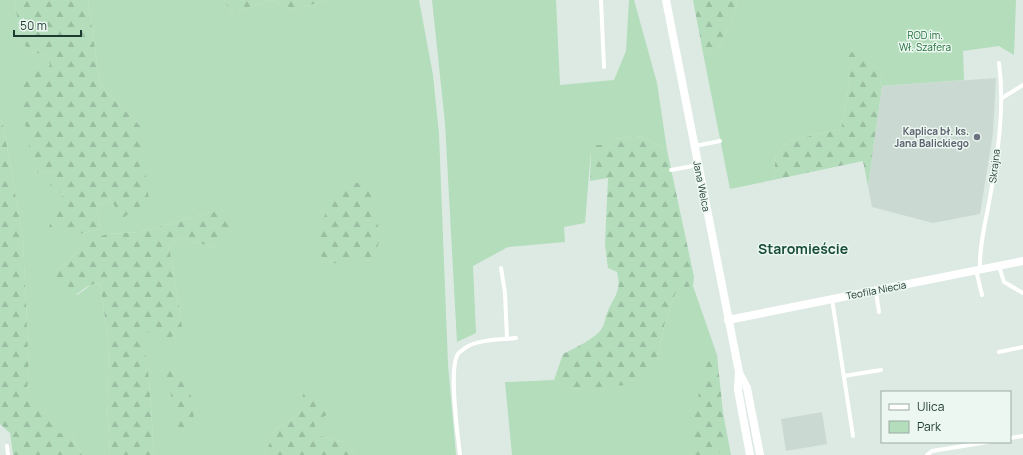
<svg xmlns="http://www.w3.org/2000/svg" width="1023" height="455" viewBox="0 0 1023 455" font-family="Manrope,sans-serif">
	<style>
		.built { fill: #cadad2 }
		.green { fill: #b3ddbb }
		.forest { fill: url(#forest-firs) }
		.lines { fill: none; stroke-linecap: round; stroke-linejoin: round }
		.service { stroke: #fff; stroke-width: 4 }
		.minor { stroke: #fff; stroke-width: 8 }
		.worship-dot { fill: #6b7280; stroke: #ecf7f1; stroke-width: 1.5 }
		.labels { text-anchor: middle; stroke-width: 3; stroke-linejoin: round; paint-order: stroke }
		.park-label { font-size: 10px; fill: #25733d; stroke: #ecf7f1 }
		.worship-label { font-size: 10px; font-weight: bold; fill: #5b616d; stroke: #ecf7f1; text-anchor: end }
		.street-label { font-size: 10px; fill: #1d3a30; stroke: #ecf7f1 }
		.district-label { font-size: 14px; font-weight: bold; fill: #184d3c; stroke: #ecf7f1 }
	</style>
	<defs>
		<pattern id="forest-firs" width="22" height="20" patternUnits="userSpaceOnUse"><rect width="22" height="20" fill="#b3ddbb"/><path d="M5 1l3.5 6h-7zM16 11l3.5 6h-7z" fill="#9abea1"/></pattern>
	</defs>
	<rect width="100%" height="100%" fill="#dceae3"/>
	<g class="built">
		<path d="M 996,78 L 993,133 L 980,214 L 933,223 L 872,207 L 868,186 L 882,86 Z"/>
		<path d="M 822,412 L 827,444 L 786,451 L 781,419 Z"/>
	</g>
	<g class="green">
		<path d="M 0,0 L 14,0 L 21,39 L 29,52 L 47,55 L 50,66 L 34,173 L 55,171 L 75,235 L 100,229 L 97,205 L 111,199 L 140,126 L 100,84 L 88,0 L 225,0 L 230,14 L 271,0 L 294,10 L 326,0 L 419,0 L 433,75 L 439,134 L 448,365 L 456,455 L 354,455 L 345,442 L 317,435 L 314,421 L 295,417 L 274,431 L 265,455 L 154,455 L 149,378 L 141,328 L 182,325 L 169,246 L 182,238 L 216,248 L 211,212 L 141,232 L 107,234 L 81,245 L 69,261 L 55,271 L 77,295 L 91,285 L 100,283 L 109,346 L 107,401 L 110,455 L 82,455 L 72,435 L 59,434 L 27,390 L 29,372 L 23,238 L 3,124 L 0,119 Z"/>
		<path d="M 432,0 L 556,0 L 560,85 L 614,80 L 626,51 L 629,0 L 634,0 L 657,83 L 667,150 L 641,136 L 615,139 L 591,150 L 585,223 L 564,227 L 565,242 L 508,247 L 473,266 L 476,333 L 457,342 L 445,123 Z"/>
		<path d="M 738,0 L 1016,0 L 1014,55 L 999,46 L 963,51 L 964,80 L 880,86 L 882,72 L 847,51 L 850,80 L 841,129 L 788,141 L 776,156 L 773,180 L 730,189 L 703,53 L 721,46 Z"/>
		<path d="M 693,286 L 717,355 L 710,353 L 690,454 L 692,455 L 512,455 L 505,382 L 554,380 L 571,389 L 592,387 L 657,360 L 665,322 L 677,289 Z"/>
		<path d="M 723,413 L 731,455 L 717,455 L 723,450 Z"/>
	</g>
	<g class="forest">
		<path d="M 14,0 L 88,0 L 100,84 L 140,126 L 149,201 L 121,219 L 111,199 L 97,205 L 100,229 L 75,235 L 49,227 L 63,194 L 50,185 L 55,171 L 34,173 L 17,79 L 50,66 L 47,55 L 29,52 L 21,39 Z"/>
		<path d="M 225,0 L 326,0 L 294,10 L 271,0 L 230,14 Z"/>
		<path d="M 693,0 L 738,0 L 721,46 L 703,53 Z"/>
		<path d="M 846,50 L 876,61 L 882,72 L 880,86 L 882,86 L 868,186 L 863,161 L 773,180 L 776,156 L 788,141 L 841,129 L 850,80 Z"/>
		<path d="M 0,119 L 3,124 L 23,238 L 29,372 L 27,390 L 59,433 L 72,435 L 82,455 L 13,455 L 10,433 L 0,424 Z"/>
		<path d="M 641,136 L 667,150 L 694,277 L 693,286 L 677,289 L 665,322 L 657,360 L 627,385 L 570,389 L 554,380 L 563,354 C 573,349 597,338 602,328 C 605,324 605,318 607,313 C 614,296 622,292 617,272 L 608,268 L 605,244 L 608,178 L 590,181 L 591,150 L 594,145 L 601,145 L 615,139 Z"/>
		<path d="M 371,182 L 380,238 L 374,259 L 327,264 L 319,253 L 318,228 L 338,191 L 353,183 Z"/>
		<path d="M 211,212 L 228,213 L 230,229 L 216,248 L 182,238 L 169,246 L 182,325 L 179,333 L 164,341 L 142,329 L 149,378 L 154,455 L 110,455 L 107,401 L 109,346 L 100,283 C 73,286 84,307 53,284 L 55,271 L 69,261 L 81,245 L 93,239 L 107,234 L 141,232 Z"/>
		<path d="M 710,353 L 717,355 L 723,413 L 723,450 L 717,455 L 692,455 L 690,454 L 692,431 L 706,355 Z"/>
		<path d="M 177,368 L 190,391 L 194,418 L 181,430 L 178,426 L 166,372 Z"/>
		<path d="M 305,390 L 330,403 L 327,415 L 314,421 L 317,435 L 345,442 L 354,455 L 265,455 L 274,431 L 295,417 Z"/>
	</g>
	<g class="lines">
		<g class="service">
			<path d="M 601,0 L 604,67"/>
			<path d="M 1002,98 L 1023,85"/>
			<path d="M 695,146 L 720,141"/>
			<path d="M 671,170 L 698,165"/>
			<path d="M 999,266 L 1004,282 L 1023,293"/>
			<path d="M 501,268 L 505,293 L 507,339"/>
			<path d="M 980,269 C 979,245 986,221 990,197 C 998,153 1005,107 999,63"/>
			<path d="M 976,270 L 982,295"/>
			<path d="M 876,291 L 879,312"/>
			<path d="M 832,299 L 853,436"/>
			<path d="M 999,352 L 1023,347"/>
			<path d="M 844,376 L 881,370"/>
			<path d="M 1010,438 L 1023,436"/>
			<path d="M 7,446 L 8,455"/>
			<path d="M 460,455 C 458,436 448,368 458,354 C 459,352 463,350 465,348 C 478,339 500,340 516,338"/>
			<path d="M 927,455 L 932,451 L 988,442"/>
		</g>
		<g class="minor">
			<path d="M 666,0 L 739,372 L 738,390 L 750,455"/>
			<path d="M 728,320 L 1023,261"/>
			<path d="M 739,373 L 747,388 L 760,455"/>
		</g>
	</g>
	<circle class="worship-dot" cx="977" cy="137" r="4"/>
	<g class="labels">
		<g class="park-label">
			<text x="925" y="39">ROD im.<tspan x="925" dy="12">Wł. Szafera</tspan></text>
		</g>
		<g class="worship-label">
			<text x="969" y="135">Kaplica bł. ks.<tspan x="969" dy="12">Jana Balickiego</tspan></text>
		</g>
		<g class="street-label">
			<text transform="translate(994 166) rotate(-83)" y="4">Skrajna</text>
			<text transform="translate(702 186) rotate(79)" y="4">Jana Welca</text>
			<text transform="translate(876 290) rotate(-11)" y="4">Teofila Niecia</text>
		</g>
		<g class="district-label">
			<text x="803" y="254">Staromieście</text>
		</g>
	</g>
	<rect x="881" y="391" width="130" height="52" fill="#ecf7f1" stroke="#99aba4"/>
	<rect x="889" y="404" width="20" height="6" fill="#ffffff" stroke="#99aba4"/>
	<text x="917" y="411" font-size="12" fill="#1d3a30">Ulica</text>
	<rect x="889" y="421" width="20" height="12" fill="#b3ddbb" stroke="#99aba4"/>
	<text x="917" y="431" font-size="12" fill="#1d3a30">Park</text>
	<path d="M14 30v6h67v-6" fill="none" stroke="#1d3a30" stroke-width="2"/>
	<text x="20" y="30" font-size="12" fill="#1d3a30" stroke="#ecf7f1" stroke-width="3" paint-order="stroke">50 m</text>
</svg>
